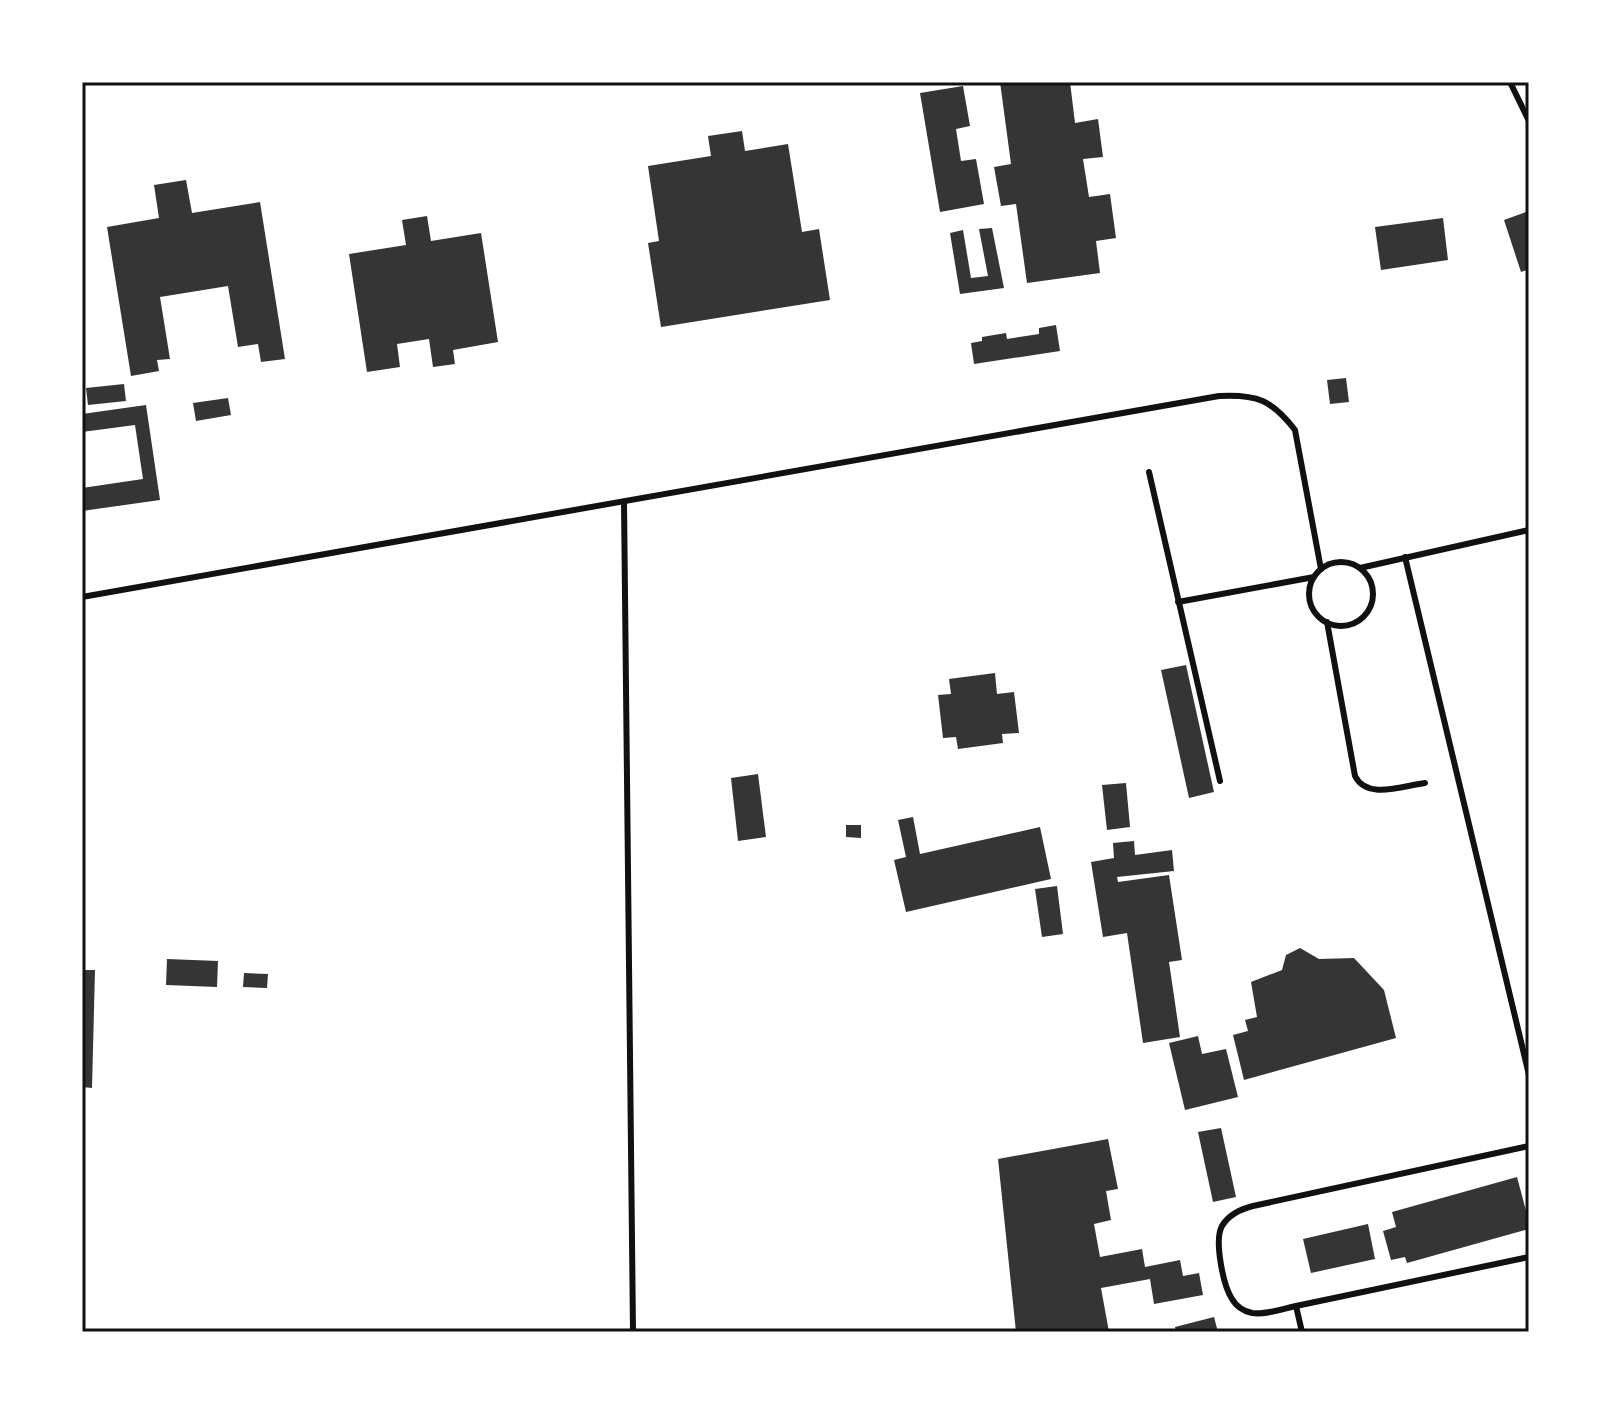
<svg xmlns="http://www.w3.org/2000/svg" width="1611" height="1414" viewBox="0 0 1611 1414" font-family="Raleway,sans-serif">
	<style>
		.building { fill: #353535 }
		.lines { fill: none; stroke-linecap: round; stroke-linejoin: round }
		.service { stroke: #111; stroke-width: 6 }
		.neatline { fill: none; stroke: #111; stroke-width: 3 }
	</style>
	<rect width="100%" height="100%" fill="#fff"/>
	<g class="building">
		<path d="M 1000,82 L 1070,82 L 1075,123 L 1098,119 L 1103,157 L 1083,159 L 1089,197 L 1110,194 L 1116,238 L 1096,241 L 1100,273 L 1027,283 L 1016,204 L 1001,206 L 994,167 L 1011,164 Z"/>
		<path d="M 963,86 L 970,126 L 956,129 L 961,161 L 976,159 L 984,204 L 940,212 L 920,93 Z"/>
		<path d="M 742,131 L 745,151 L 788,144 L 802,232 L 819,229 L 830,300 L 661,327 L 648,243 L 659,241 L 648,166 L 711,156 L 708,136 Z"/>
		<path d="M 186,180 L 192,213 L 260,202 L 285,359 L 261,362 L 258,344 L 238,347 L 228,286 L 160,297 L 170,359 L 157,360 L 159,371 L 131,376 L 107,227 L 159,218 L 154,185 Z"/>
		<path d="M 1529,211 L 1529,269 L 1521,272 L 1504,220 Z"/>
		<path d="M 427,216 L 431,241 L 481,233 L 498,342 L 453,350 L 455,364 L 433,367 L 429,339 L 397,344 L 400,367 L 367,372 L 349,254 L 406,245 L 402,220 Z"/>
		<path d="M 1443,218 L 1448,260 L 1381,270 L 1375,227 Z"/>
		<path d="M 992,228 L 1004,288 L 960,294 L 950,233 L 963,230 L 971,278 L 988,276 L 979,229 Z"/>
		<path d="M 1056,325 L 1060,351 L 974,364 L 971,343 L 982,341 L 982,337 L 1006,333 L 1007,339 L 1039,334 L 1039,328 Z"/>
		<path d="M 1346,378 L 1349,402 L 1330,404 L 1327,380 Z"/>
		<path d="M 124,384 L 126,401 L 88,405 L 86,388 Z"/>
		<path d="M 228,398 L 231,415 L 196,421 L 193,403 Z"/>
		<path d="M 146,405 L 160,500 L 82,511 L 82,488 L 143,479 L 135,425 L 82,432 L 82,414 Z"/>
		<path d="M 1186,665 L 1214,792 L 1189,798 L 1161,670 Z"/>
		<path d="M 995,673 L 997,694 L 1014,692 L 1019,733 L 1002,734 L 1003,743 L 958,749 L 956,737 L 943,738 L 938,695 L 951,694 L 949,679 Z"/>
		<path d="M 758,774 L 766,837 L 738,841 L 731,778 Z"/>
		<path d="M 1126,783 L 1130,827 L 1107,830 L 1102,785 Z"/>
		<path d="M 913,817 L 920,854 L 1040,827 L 1051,879 L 906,912 L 894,860 L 906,857 L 898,820 Z"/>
		<path d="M 846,825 L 861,825 L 861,838 L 846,837 Z"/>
		<path d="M 1134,841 L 1135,855 L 1172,850 L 1174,871 L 1117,877 L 1118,882 L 1169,875 L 1182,960 L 1169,962 L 1180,1037 L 1143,1043 L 1127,933 L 1103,937 L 1091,862 L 1114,858 L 1113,843 Z"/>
		<path d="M 1057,886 L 1063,934 L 1042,937 L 1035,889 Z"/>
		<path d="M 1300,948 L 1319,959 L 1354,958 L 1384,990 L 1396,1038 L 1244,1080 L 1233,1035 L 1248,1031 L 1245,1020 L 1257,1017 L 1251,982 L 1282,970 L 1286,955 Z"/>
		<path d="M 167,959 L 218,961 L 217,987 L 166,985 Z"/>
		<path d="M 82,970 L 95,970 L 92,1088 L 82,1087 Z"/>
		<path d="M 244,973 L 268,974 L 267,988 L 243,987 Z"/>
		<path d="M 1198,1036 L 1202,1054 L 1226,1049 L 1238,1097 L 1185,1110 L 1169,1043 Z"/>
		<path d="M 1221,1128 L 1236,1197 L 1213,1202 L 1198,1132 Z"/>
		<path d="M 1108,1139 L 1118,1189 L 1106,1191 L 1111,1220 L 1094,1224 L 1100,1257 L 1142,1249 L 1145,1267 L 1180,1260 L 1183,1276 L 1199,1273 L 1203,1295 L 1154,1304 L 1150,1279 L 1101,1288 L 1109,1332 L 1016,1332 L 998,1159 Z"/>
		<path d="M 1517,1177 L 1529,1222 L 1529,1229 L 1407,1263 L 1405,1257 L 1391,1260 L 1383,1231 L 1396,1227 L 1392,1212 Z"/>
		<path d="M 1368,1224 L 1375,1259 L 1311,1273 L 1303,1239 Z"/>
		<path d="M 1214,1317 L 1218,1332 L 1176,1332 L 1175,1327 Z"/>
	</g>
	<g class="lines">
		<g class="service">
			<path d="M 1510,82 L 1529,121"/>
			<path d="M 1149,472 L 1220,781"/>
			<path d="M 624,502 L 633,1332"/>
			<path d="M 1405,557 L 1529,1075"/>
			<circle cx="1341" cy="594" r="32"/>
			<path d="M 1360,568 L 1529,530"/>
			<path d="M 82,597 L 1219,396 C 1257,394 1272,400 1295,430 L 1321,569"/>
			<path d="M 1178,602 L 1314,577"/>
			<path d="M 1327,622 L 1355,776 C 1367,800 1402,786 1425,783"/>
			<path d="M 1296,1306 L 1529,1257"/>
			<path d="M 1302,1332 L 1296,1306 C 1282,1309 1266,1315 1252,1313 C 1243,1311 1236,1306 1232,1299 C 1223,1285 1214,1240 1222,1226 C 1229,1214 1241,1209 1253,1206 L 1529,1146"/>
		</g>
	</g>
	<rect width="1611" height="1414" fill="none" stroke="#ffffff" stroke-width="168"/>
	<rect x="84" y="84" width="1443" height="1246" class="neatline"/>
</svg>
